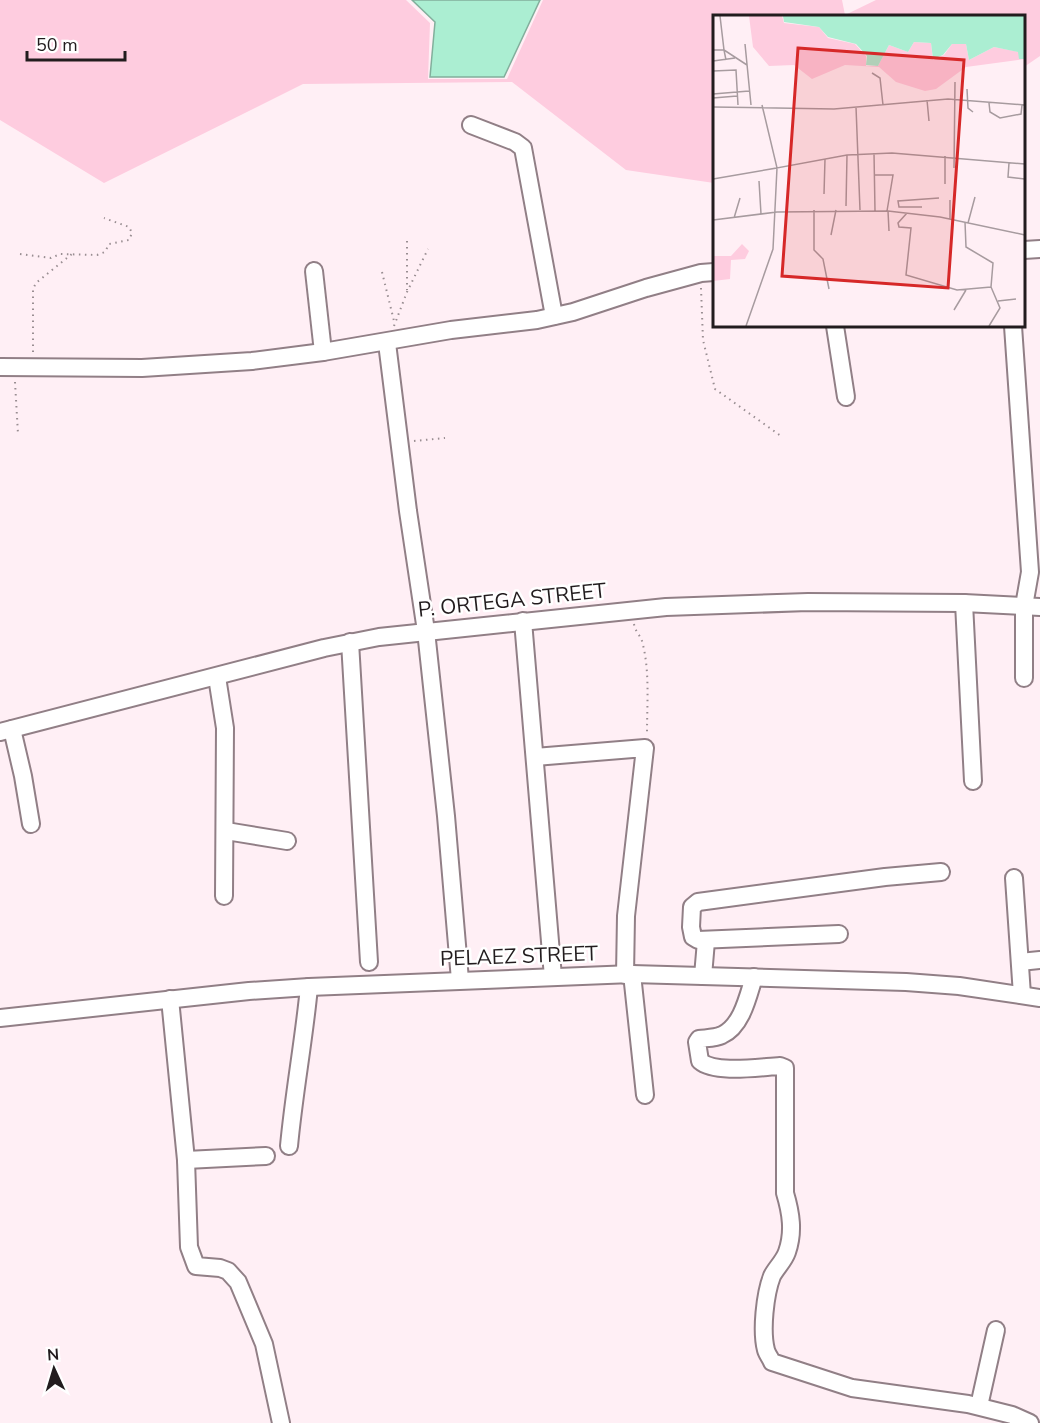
<svg xmlns="http://www.w3.org/2000/svg" width="1040" height="1423" viewBox="0 0 1040 1423" font-family="'Nunito Sans',sans-serif">
	<style>
		.green { fill: #feccdf }
		.water { fill: #abeed2; stroke: #82af9c; stroke-width: 1.5 }
		.lines { fill: none; stroke-linecap: round; stroke-linejoin: round }
		.minor-casing { stroke: #917f86; stroke-width: 20 }
		.path { stroke: #998e92; stroke-width: 2; stroke-dasharray: 1.5 4.5; stroke-linecap: butt }
		.minor { stroke: #fff; stroke-width: 16 }
		.labels { text-anchor: middle; stroke-width: 5; stroke-linejoin: round; paint-order: stroke }
		.street-label { font-size: 21px; fill: #221c1e; stroke: #fff }
		.inset-road { fill: none; stroke: #a79b9f; stroke-width: 1.5 }
		.view { fill: #d62828; fill-opacity: 0.15; stroke: #d62828; stroke-width: 3 }
		.inset-edge { fill: none; stroke: #221c1e; stroke-width: 3 }
	</style>
	<rect width="100%" height="100%" fill="#ffeff5"/>
	<path class="green" d="M 0,0 L 406,0 L 430,23 L 428,79 L 507,79 L 543,0 L 842,0 L 845,15 L 876,0 L 1040,0 L 1040,56 L 1024,67 L 1024,16 L 714,16 L 714,183 L 626,170 L 512,82 L 303,84 L 104,183 L 0,120 Z"/>
	<path class="water" d="M 412,0 L 540,0 L 504,77 L 430,77 L 435,22 Z"/>
	<g class="lines">
		<defs>
			<g id="minor">
				<path d="M 471,125 L 515,142 L 523,148 L 554,316"/>
				<path d="M 1024,250 L 1040,249"/>
				<path d="M 314,271 L 323,352"/>
				<path d="M 835,326 L 846,397"/>
				<path d="M 1013,326 L 1030,572 L 1024,606 L 1024,678"/>
				<path d="M 387,343 L 408,511 L 426,631 L 446,816 L 460,980"/>
				<path d="M 0,367 L 142,368 L 252,361 L 323,352 L 451,330 L 537,320 L 573,312 L 646,288 L 701,273 L 714,272"/>
				<path d="M 964,603 L 973,781"/>
				<path d="M 523,621 L 553,977"/>
				<path d="M 350,642 L 369,962"/>
				<path d="M 217,677 L 225,728 L 224,896"/>
				<path d="M 12,729 L 23,776 L 31,824"/>
				<path d="M 0,732 L 324,648 L 379,637 L 666,607 L 808,602 L 964,603 L 1040,607"/>
				<path d="M 535,757 L 645,748 L 626,916 L 625,975"/>
				<path d="M 226,831 L 287,841"/>
				<path d="M 1014,878 L 1022,995"/>
				<path d="M 839,934 L 698,940 L 693,937 L 691,927 L 692,907 L 698,902 L 885,877 L 941,872"/>
				<path d="M 1020,962 L 1040,960"/>
				<path d="M 632,974 L 645,1095"/>
				<path d="M 703,976 L 706,941"/>
				<path d="M 754,977 C 748,996 742,1026 722,1035 C 716,1038 707,1038 699,1039 L 697,1042 L 700,1061 C 715,1074 760,1067 780,1066 L 785,1068 L 785,1193 C 791,1213 794,1232 787,1252 C 784,1261 776,1268 772,1276 C 765,1294 761,1331 766,1350 C 767,1354 771,1359 772,1362 L 852,1388 L 968,1404 L 1012,1415 L 1030,1423"/>
				<path d="M 170,999 L 186,1160 L 189,1247 L 196,1266 L 220,1268 L 228,1271 L 238,1282 L 264,1344 L 281,1423"/>
				<path d="M 0,1018 L 249,991 L 309,987 L 632,974 L 906,982 L 959,986 L 1040,998"/>
				<path d="M 289,1146 C 294,1092 304,1040 309,987"/>
				<path d="M 186,1160 L 266,1156"/>
				<path d="M 979,1406 L 996,1330"/>
			</g>
		</defs>
		<use href="#minor" class="minor-casing"/>
		<g class="path">
			<path d="M 407,241 L 407,290"/>
			<path d="M 20,254 L 51,258 L 60,254 L 97,255 L 105,252 L 109,244 L 129,240 L 132,233 L 129,227 L 104,218"/>
			<path d="M 382,272 L 394,321"/>
			<path d="M 701,288 L 703,340 L 715,389 L 781,436"/>
			<path d="M 394,326 L 407,292 L 428,249"/>
			<path d="M 33,352 L 33,289 L 36,283 L 73,253"/>
			<path d="M 15,382 L 18,434"/>
			<path d="M 414,441 L 445,438"/>
			<path d="M 634,624 C 635,631 640,635 642,641 C 650,670 647,703 647,733"/>
		</g>
		<use href="#minor" class="minor"/>
	</g>
	<g class="labels">
		<g class="street-label">
			<text transform="translate(512 600) rotate(-6)" y="7">P. ORTEGA STREET</text>
			<text transform="translate(519 956) rotate(-2)" y="7">PELAEZ STREET</text>
		</g>
	</g>
	<g transform="translate(713 15)">
		<rect width="312" height="312" fill="#ffeff5"/>
		<path d="M 36,1 L 69,1 L 71,8 L 106,12 L 115,23 L 142,29 L 153,41 L 153,51 L 165,51 L 176,30 L 195,37 L 201,27 L 218,28 L 220,45 L 231,40 L 239,29 L 253,29 L 256,45 L 281,32 L 306,37 L 306,44 L 312,44 L 253,52 L 223,74 L 212,76 L 183,67 L 166,52 L 132,50 L 99,64 L 81,50 L 56,51 L 40,32 ZM 29,229 L 36,236 L 32,244 L 18,245 L 17,264 L 0,266 L 0,241 L 18,241 Z" fill="#feccdf"/>
		<path d="M 70,1 L 312,1 L 312,44 L 306,44 L 305,37 L 281,32 L 256,45 L 253,29 L 239,29 L 230,40 L 220,44 L 218,28 L 201,27 L 195,37 L 176,30 L 165,51 L 153,50 L 154,41 L 143,29 L 115,22 L 106,12 L 71,7 Z" fill="#abeed2"/>
		<path class="inset-road" d="M 7,1 L 11,35 L 34,50M 32,29 L 38,90M 0,35 L 11,35 L 13,45M 0,46 L 22,43M 0,56 L 23,55 L 25,90M 159,58 L 167,63 L 170,90M 254,74 L 255,93 L 260,97M 0,79 L 36,76M 0,83 L 24,81M 214,85 L 216,106M 276,88 L 277,97 L 287,103 L 308,99 L 309,90M 49,90 L 64,153 L 134,140 L 179,138 L 312,149M 0,92 L 121,94 L 235,84 L 312,90M 143,92 L 147,195M 161,138 L 162,196M 296,148 L 295,162 L 312,164M 241,153 L 242,67M 162,160 L 180,160 L 174,196M 0,164 L 64,153 L 60,234 L 33,311M 46,166 L 48,199M 232,169 L 232,141M 111,179 L 112,144M 133,191 L 134,140M 209,192 L 186,192 L 185,186 L 226,183M 101,195 L 101,235 L 110,244 L 116,274M 175,196 L 176,216M 194,198 L 185,208 L 186,212 L 198,213 L 193,260 L 244,275 L 278,272M 21,203 L 27,183M 237,204 L 237,185M 0,205 L 64,197 L 175,196 L 227,202 L 312,220M 252,207 L 253,232 L 280,248 L 278,272 L 287,293 L 276,311M 255,208 L 262,182M 118,220 L 123,195M 285,286 L 303,284M 241,295 L 253,275"/>
		<path class="view" d="M 85,33 L 251,45 L 235,273 L 69,261 Z"/>
		<rect width="312" height="312" class="inset-edge"/>
	</g>
	<g transform="translate(54 1369) rotate(356)" stroke="#ffffff" stroke-width="4.5" paint-order="stroke">
	<path d="M0-4.5L10 22L0 15L-10 22Z" fill="#221c1e"/>
	<text y="-9" font-size="16" font-weight="bold" text-anchor="middle" fill="#221c1e">N</text>
	</g>
	<path d="M27 51v9h98v-9" fill="none" stroke="#221c1e" stroke-width="3"/>
	<text x="36" y="51" font-size="18" fill="#221c1e" stroke="#ffffff" stroke-width="4.5" paint-order="stroke">50 m</text>
</svg>
